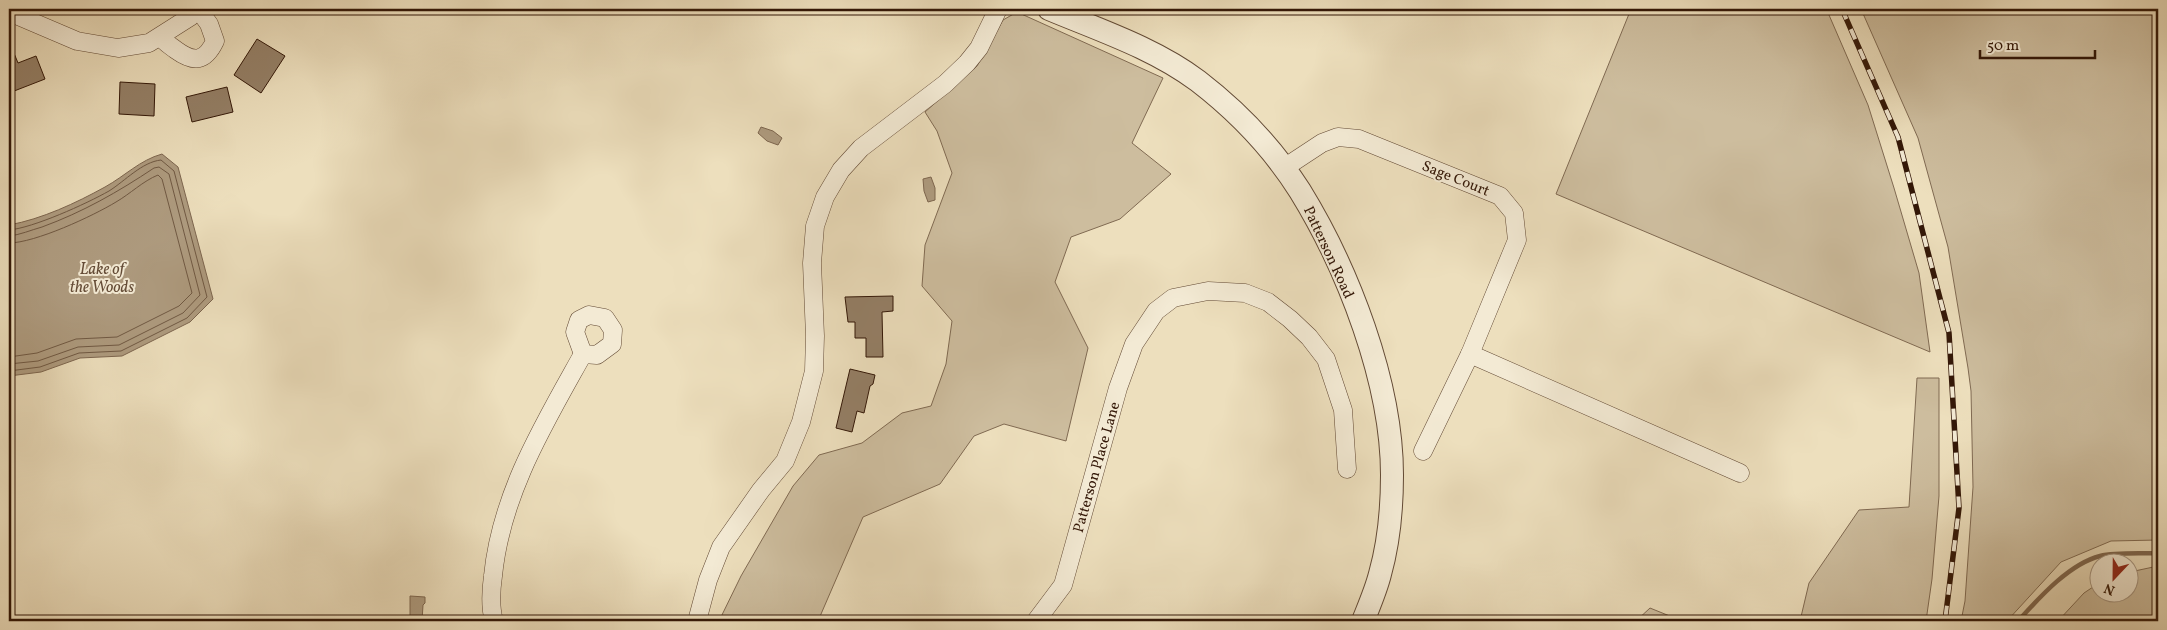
<svg xmlns="http://www.w3.org/2000/svg" width="2167" height="630" viewBox="0 0 2167 630" font-family="Vollkorn,serif">
	<style>
		.green { fill: #cdbd9e; stroke: #806a52 }
		.water { fill: #ae9b7f; stroke: #7d664f }
		.lines { fill: none; stroke-linecap: round; stroke-linejoin: round }
		.shore { stroke: #705943; stroke-width: 1 }
		.stream { stroke: #7d664f; stroke-width: 4.5 }
		.building { fill: #947f66; stroke: #331707 }
		.minor-casing { stroke: #624934; stroke-width: 19 }
		.tertiary-casing { stroke: #624934; stroke-width: 24 }
		.minor { stroke: #f3ead4; stroke-width: 18 }
		.tertiary { stroke: #f3ead4; stroke-width: 22 }
		.rail-casing { stroke: #331707; stroke-width: 5.5 }
		.rail { stroke: #f3ead4; stroke-width: 4; stroke-dasharray: 11; stroke-linecap: butt }
		.labels { text-anchor: middle; stroke-width: 4; stroke-linejoin: round; paint-order: stroke }
		.street-label { font-size: 15px; fill: #331707; stroke: #f3ead4 }
		.water-label { font-size: 16px; font-style: italic; fill: #644c37; stroke: #f3ead4 }
	</style>
	<rect width="100%" height="100%" fill="#eddfbd"/>
	<filter id="stains"><feTurbulence type="fractalNoise" baseFrequency=".004" numOctaves="4"/><feColorMatrix values="0 0 0 0 .2 0 0 0 0 .09 0 0 0 0 .02 0 0 0 .5 -.17"/></filter>
	<radialGradient id="worn" r=".72"><stop offset=".6" stop-color="#630" stop-opacity="0"/><stop offset="1" stop-color="#630" stop-opacity=".3"/></radialGradient>
	<g class="green">
		<path d="M 1631,9 L 1824,9 L 1829,15 L 1868,105 L 1894,188 L 1919,273 L 1930,352 L 1556,194 Z"/>
		<path d="M 1861,9 L 2158,9 L 2158,540 L 2111,541 L 2061,562 L 2007,621 L 1961,621 L 1965,601 L 1973,487 L 1971,391 L 1968,368 L 1948,247 L 1918,138 Z"/>
		<path d="M 1017,12 L 1163,78 L 1132,143 L 1171,174 L 1120,219 L 1071,237 L 1055,282 L 1088,348 L 1066,441 L 1004,424 L 974,436 L 940,484 L 863,517 L 818,621 L 719,621 L 741,576 L 793,486 L 819,455 L 862,443 L 902,413 L 931,406 L 946,364 L 952,321 L 922,286 L 925,245 L 952,173 L 937,131 L 925,112 L 977,66 L 1003,20 Z"/>
		<path d="M 1917,378 L 1939,378 L 1939,496 L 1932,579 L 1926,621 L 1800,621 L 1809,583 L 1859,510 L 1909,507 Z"/>
		<path d="M 2158,566 L 2158,621 L 2058,621 L 2084,593 L 2099,583 L 2100,592 L 2130,592 L 2130,572 Z"/>
		<path d="M 1650,608 L 1682,621 L 1636,621 Z"/>
	</g>
	<g class="water">
		<path d="M 761,127 L 773,131 L 782,138 L 778,145 L 767,141 L 758,133 Z"/>
		<path d="M 162,154 L 178,167 L 213,299 L 190,322 L 122,356 L 80,358 L 41,372 L 9,376 L 9,225 C 42,219 76,203 105,187 C 125,176 140,160 162,154 Z"/>
		<path d="M 931,177 L 935,188 L 935,200 L 928,202 L 924,191 L 923,179 Z"/>
		<path d="M 410,596 L 425,597 L 425,603 L 423,605 L 422,621 L 410,621 Z"/>
	</g>
	<g class="lines">
		<g class="shore">
			<path d="M 9,230 C 33,228 86,204 109,191 C 125,181 142,162 161,160 L 174,171 L 207,297 L 187,318 L 121,351 L 79,353 L 40,367 L 9,371"/>
			<path d="M 9,236 C 20,235 31,230 42,227 C 83,212 118,192 154,168 L 159,167 L 169,174 L 200,295 L 183,313 L 119,345 L 78,347 L 38,361 L 9,364"/>
			<path d="M 9,243 C 35,243 93,216 116,202 C 130,194 143,181 158,175 L 162,179 L 192,293 L 179,306 L 117,337 L 76,339 L 37,353 L 9,357"/>
		</g>
		<path class="stream" d="M 2018,621 C 2039,598 2069,564 2100,556 C 2116,552 2141,554 2158,553"/>
	</g>
	<g class="building">
		<path d="M 257,39 L 285,56 L 261,93 L 234,75 Z"/>
		<path d="M 9,41 L 18,63 L 36,56 L 45,79 L 9,93 Z"/>
		<path d="M 120,82 L 155,84 L 154,116 L 119,114 Z"/>
		<path d="M 227,87 L 233,112 L 192,122 L 186,97 Z"/>
		<path d="M 893,296 L 893,311 L 882,312 L 883,357 L 866,357 L 866,338 L 855,338 L 855,322 L 848,322 L 845,297 Z"/>
		<path d="M 850,369 L 875,375 L 873,384 L 870,386 L 864,413 L 857,411 L 852,432 L 836,428 Z"/>
	</g>
	<g class="lines">
		<defs>
			<g id="minor">
				<path d="M 9,12 L 77,41 L 118,48 L 149,43 L 190,17 L 198,9"/>
				<path d="M 161,37 C 165,43 171,46 176,50 C 194,63 205,62 215,41 L 209,24 L 198,9"/>
				<path d="M 1284,168 L 1322,143 L 1338,137 L 1359,139 L 1500,196 L 1514,213 L 1517,240 L 1470,354 L 1423,451"/>
				<path d="M 589,315 L 605,318 L 613,330 L 612,344 L 597,355 L 583,354 L 575,332 L 579,320 Z"/>
				<path d="M 1470,354 L 1740,473"/>
				<path d="M 494,621 C 490,607 491,590 493,576 C 501,494 544,424 583,354"/>
				<path d="M 697,621 L 708,580 L 721,547 L 761,490 L 785,461 L 801,422 L 814,371 L 815,336 L 812,263 L 815,226 L 825,197 L 841,170 L 861,148 L 945,84 L 967,63 L 979,48 L 998,9"/>
				<path d="M 1036,621 L 1063,585 L 1118,388 L 1134,344 L 1156,311 L 1173,298 L 1208,291 L 1245,293 L 1268,302 L 1290,319 L 1309,337 L 1326,359 L 1343,410 L 1347,469"/>
			</g>
			<path id="tertiary" d="M 1049,9 C 1099,30 1154,48 1198,81 C 1237,111 1274,150 1300,191 C 1348,269 1392,382 1392,475 C 1392,508 1389,542 1380,574 C 1376,590 1369,606 1363,621"/>
		</defs>
		<use href="#minor" class="minor-casing"/>
		<use href="#tertiary" class="tertiary-casing"/>
		<use href="#minor" class="minor"/>
		<use href="#tertiary" class="tertiary"/>
		<defs>
			<path id="rail" d="M 1842,9 L 1898,137 L 1949,333 L 1959,508 L 1945,621"/>
		</defs>
		<use href="#rail" class="rail-casing"/>
		<use href="#rail" class="rail"/>
	</g>
	<g class="labels">
		<g class="street-label">
			<text transform="translate(1456 178) rotate(22)" y="5">Sage Court</text>
			<text transform="translate(1329 252) rotate(65)" y="5">Patterson Road</text>
			<text transform="translate(1096 467) rotate(-74)" y="5">Patterson Place Lane</text>
		</g>
		<g class="water-label">
			<text x="102" y="274">Lake of<tspan x="102" dy="18">the Woods</tspan></text>
		</g>
	</g>
	<rect width="2167" height="630" fill="none" stroke="#eddfbd" stroke-width="30"/>
	<rect x="10" y="10" width="2147" height="610" fill="none" stroke="#331707" stroke-width="2.5"/>
	<rect x="15" y="15" width="2137" height="600" fill="none" stroke="#331707"/>
	<g transform="translate(2114 578) rotate(202)"><circle r="24" fill="#f3ead4" stroke="#a69682"/>
	<path d="M0-4L9 19L0 12L-9 19Z" fill="#8f2418"/>
	<text y="-8" font-size="14" font-weight="bold" text-anchor="middle" fill="#331707">N</text>
	</g>
	<path d="M1980 50v8h115v-8" fill="none" stroke="#331707" stroke-width="2.5"/>
	<text x="1987" y="50" font-size="15" fill="#331707" stroke="#f3ead4" stroke-width="4" paint-order="stroke">50 m</text>
	<rect width="100%" height="100%" filter="url(#stains)"/>
	<rect width="100%" height="100%" fill="url(#worn)"/>
</svg>
